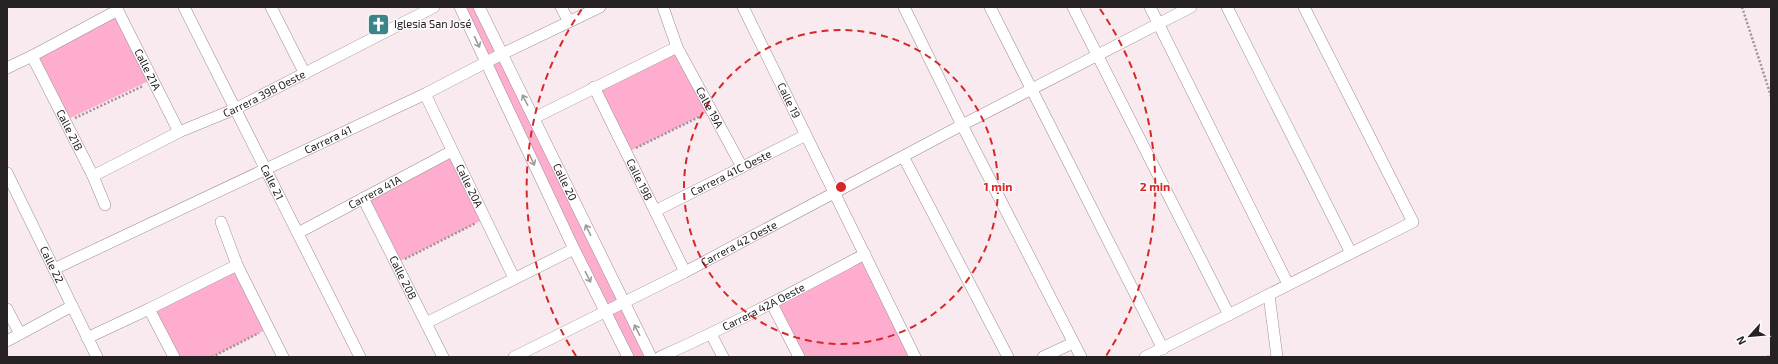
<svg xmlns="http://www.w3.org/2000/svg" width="1778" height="364" viewBox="0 0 1778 364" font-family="'Exo 2',sans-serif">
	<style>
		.green { fill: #feadce }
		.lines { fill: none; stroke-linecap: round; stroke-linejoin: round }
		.street-casing { stroke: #9c8f94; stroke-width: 12 }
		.path { stroke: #9e9497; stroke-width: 2.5; stroke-dasharray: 2 2; stroke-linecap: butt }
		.street { stroke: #fff; stroke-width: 11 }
		.oneway { stroke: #9d9b9c }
		.ring { fill: none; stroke: #d62828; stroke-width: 2; stroke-dasharray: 7 5 }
		.labels { text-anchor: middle; stroke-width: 3; stroke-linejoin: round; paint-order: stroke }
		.poi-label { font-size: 11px; fill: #262122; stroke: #fefbfc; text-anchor: start }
		.street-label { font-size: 11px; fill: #262122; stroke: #fefbfc }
		.centre { fill: #d62828; stroke: #fefbfc; stroke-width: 2 }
		.ring-label { font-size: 12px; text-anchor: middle; font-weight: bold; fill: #d62828; stroke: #fefbfc; stroke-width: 3; stroke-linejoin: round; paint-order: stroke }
	</style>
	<rect width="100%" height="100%" fill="#f9eaef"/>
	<g class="green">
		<path d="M 460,7 L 479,7 L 651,357 L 628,357 Z"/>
		<path d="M 117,13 L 151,80 L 66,120 L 33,57 Z"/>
		<path d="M 677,47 L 712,110 L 626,153 L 594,87 Z"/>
		<path d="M 452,151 L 486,218 L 396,263 L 363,198 Z"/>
		<path d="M 865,254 L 915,357 L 799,357 L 772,304 Z"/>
		<path d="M 237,265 L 269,328 L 212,357 L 174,357 L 149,309 Z"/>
	</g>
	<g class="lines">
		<defs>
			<g id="street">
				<path id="s1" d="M 116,7 L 179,132"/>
				<path id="s2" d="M 184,7 L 360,357"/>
				<path d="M 271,7 L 305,74"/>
				<path d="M 460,7 L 574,249 L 628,357"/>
				<path id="s3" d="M 479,7 L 651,357"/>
				<path d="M 561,7 L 569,22"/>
				<path id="s4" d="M 663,7 L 677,47 L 742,167"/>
				<path id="s5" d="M 743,7 L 915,357"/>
				<path d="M 904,7 L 962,125 L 1081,357"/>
				<path d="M 990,7 L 1163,349"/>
				<path d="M 1073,7 L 1229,315"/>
				<path d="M 1150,7 L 1288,284"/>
				<path d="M 1227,7 L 1351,253"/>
				<path id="s6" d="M 32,56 L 93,176 L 105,205"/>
				<path d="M 7,68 L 32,56 L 118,10"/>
				<path id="s7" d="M 594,87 L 685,272"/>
				<path id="s8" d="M 425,94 L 514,278"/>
				<path d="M 534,118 L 677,47"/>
				<path d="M 904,158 L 1008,357"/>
				<path id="s9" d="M 7,173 L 97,357"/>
				<path id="s10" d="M 93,176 L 179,132 L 235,109 L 434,7"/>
				<path id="s11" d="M 363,198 L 443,357"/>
				<path id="s12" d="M 655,211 L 806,135"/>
				<path d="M 221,222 L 237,265 L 283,357"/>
				<path id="s13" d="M 298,233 L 452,151"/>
				<path id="s14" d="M 54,269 L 425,94 L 502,54 L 600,7"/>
				<path d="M 1269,295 L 1277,357"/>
				<path d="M 772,304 L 799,357"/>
				<path d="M 7,309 L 20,334"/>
				<path d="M 149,309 L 174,357"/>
				<path d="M 426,323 L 574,249"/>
				<path d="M 711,334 L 723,357"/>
				<path d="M 87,338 L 149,309 L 237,265"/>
				<path d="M 7,341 L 72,306"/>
				<path id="s15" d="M 514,357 L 685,272 L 962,125 L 1191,7"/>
				<path id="s16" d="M 660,357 C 730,326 797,290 865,254"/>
				<path d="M 1043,357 L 1073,343"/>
				<path d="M 1145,357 L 1413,222 L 1304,7"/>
			</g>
		</defs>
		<use href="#street" class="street-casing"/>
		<g class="path">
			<path d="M 1742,7 L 1771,96"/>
			<path d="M 75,118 L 143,86"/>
			<path d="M 636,148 L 701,116"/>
			<path d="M 405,259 L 476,223"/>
			<path d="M 212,357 L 259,333"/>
			<path d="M 1767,357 L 1771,356"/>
		</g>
		<use href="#street" class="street"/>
	</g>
	<defs><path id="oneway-shaft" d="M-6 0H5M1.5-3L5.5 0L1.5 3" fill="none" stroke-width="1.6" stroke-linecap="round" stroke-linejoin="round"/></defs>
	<g class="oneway">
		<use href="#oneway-shaft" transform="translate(477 42) rotate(65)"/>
		<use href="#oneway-shaft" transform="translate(525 100) rotate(-117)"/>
		<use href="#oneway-shaft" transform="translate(532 160) rotate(65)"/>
		<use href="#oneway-shaft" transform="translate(588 230) rotate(-116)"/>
		<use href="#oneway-shaft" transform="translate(588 277) rotate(63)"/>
		<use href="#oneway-shaft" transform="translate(637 330) rotate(-117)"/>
	</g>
	<g class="ring">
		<circle cx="841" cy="187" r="157"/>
		<path d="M576 356A314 314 0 0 1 582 9M1100 9A314 314 0 0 1 1106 356"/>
	</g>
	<defs>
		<symbol id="church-square" viewBox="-11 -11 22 22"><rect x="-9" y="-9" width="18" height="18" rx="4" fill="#3c8489" stroke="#fefbfc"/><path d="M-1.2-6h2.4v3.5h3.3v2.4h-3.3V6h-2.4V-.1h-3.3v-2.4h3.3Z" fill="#fff"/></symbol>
	</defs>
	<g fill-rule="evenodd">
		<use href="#church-square" x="366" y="12" width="25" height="25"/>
	</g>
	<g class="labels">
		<g class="poi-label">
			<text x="394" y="28">Iglesia San José</text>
		</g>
		<g class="street-label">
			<text dy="4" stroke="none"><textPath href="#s1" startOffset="70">Calle 21A</textPath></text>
			<text dy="4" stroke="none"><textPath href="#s10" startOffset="190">Carrera 39B Oeste</textPath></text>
			<text dy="4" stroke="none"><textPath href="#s5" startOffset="104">Calle 19</textPath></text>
			<text dy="4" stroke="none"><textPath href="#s4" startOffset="111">Calle 19A</textPath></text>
			<text dy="4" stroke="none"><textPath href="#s6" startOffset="83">Calle 21B</textPath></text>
			<text dy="4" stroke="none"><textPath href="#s14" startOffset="303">Carrera 41</textPath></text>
			<text dy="4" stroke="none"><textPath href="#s12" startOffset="85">Carrera 41C Oeste</textPath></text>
			<text dy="4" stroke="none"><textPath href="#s7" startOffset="103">Calle 19B</textPath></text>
			<text dy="4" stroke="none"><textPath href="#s2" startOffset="196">Calle 21</textPath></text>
			<text dy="4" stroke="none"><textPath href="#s3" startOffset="195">Calle 20</textPath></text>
			<text dy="4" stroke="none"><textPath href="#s8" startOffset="102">Calle 20A</textPath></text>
			<text dy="4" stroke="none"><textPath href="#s13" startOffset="87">Carrera 41A</textPath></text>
			<text dy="4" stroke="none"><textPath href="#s15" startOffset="252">Carrera 42 Oeste</textPath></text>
			<text dy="4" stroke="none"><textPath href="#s9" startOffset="102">Calle 22</textPath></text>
			<text dy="4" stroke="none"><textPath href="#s11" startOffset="89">Calle 20B</textPath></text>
			<text dy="4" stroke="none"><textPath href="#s16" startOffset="115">Carrera 42A Oeste</textPath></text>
		</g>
	</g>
	<circle cx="841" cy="187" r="6" class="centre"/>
	<g class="ring-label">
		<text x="998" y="191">1 min</text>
		<text x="1155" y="191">2 min</text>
	</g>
	<rect width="1778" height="364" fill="none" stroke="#262122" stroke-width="16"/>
	<g transform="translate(1750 336) rotate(243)" stroke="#fefbfc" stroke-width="3" paint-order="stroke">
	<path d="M0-3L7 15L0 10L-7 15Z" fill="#262122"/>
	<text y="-6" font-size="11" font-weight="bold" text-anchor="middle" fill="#262122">N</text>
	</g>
</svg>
